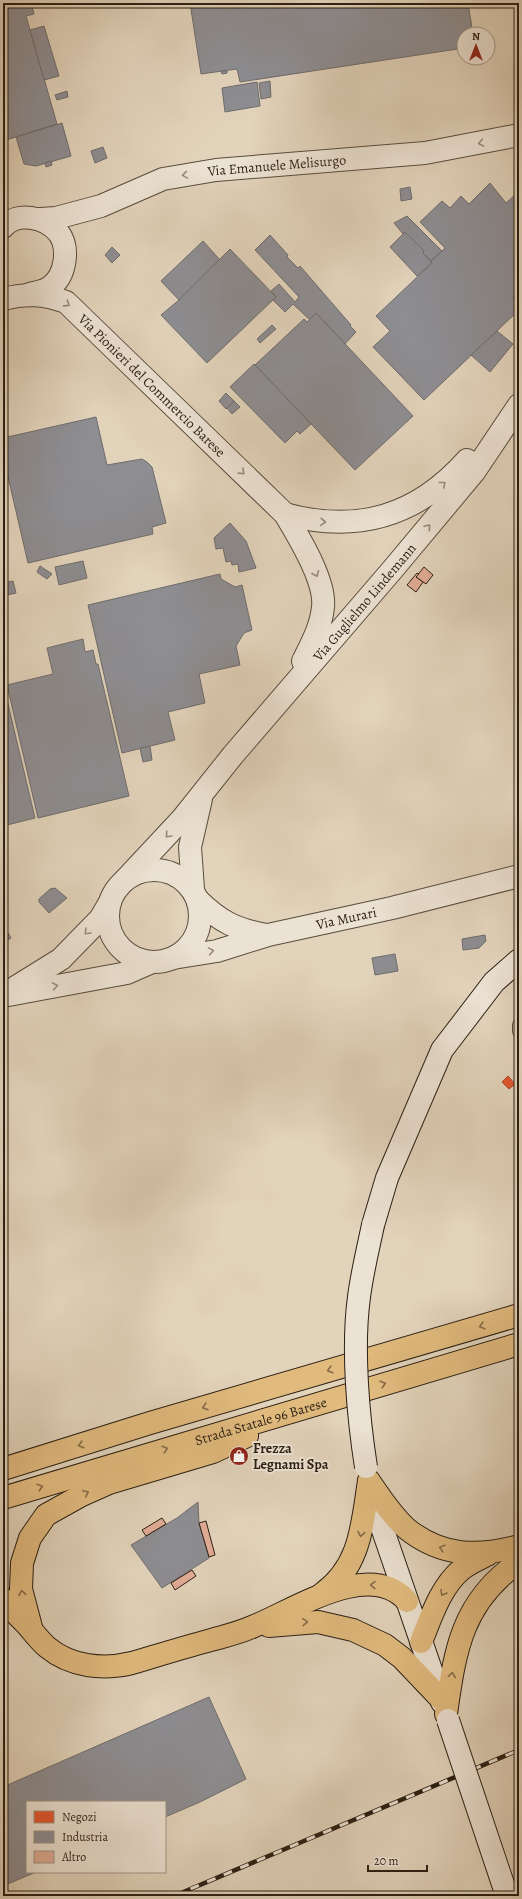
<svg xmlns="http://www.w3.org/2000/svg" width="522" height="1899" viewBox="0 0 522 1899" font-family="Alegreya,serif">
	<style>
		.shops { fill: #e4572e; stroke: #ac4626 }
		.industry { fill: #8d8d92; stroke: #6f6c6c }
		.building { fill: #e1ac96; stroke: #2a1f13 }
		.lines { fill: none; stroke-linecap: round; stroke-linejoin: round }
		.lane-casing { stroke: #584c3d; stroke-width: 14 }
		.street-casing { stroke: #584c3d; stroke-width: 24 }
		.secondary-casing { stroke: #2a1f13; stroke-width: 24 }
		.primary-casing { stroke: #2a1f13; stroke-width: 24 }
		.lane { stroke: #ece2d3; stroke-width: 12 }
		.street { stroke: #ece2d3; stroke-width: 22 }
		.secondary { stroke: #ece2d3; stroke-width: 22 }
		.primary { stroke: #e1ba7e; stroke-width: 22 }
		.rail-casing { stroke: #2a1f13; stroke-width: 4.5 }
		.rail { stroke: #ece2d3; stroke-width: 3; stroke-dasharray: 9; stroke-linecap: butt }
		.secondary-bridge-casing { stroke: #2a1f13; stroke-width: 24; stroke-linecap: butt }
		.secondary-bridge { stroke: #ece2d3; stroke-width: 22 }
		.oneway { stroke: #958a7d }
		.oneway2 { stroke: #866c48 }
		.labels { text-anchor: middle; stroke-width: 4; stroke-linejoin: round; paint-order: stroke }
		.street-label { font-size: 14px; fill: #2a1f13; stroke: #ece2d3 }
		.poi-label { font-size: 14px; font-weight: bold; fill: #2a1f13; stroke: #ece2d3; text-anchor: start }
	</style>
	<rect width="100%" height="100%" fill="#e2d3bb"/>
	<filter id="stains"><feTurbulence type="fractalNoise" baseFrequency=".005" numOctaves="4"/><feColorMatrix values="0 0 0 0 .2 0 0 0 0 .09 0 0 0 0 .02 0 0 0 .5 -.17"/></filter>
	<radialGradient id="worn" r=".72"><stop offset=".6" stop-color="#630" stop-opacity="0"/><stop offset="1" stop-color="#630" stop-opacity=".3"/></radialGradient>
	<path class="shops" d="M 508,1076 L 515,1084 L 509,1089 L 502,1082 Z"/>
	<g class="industry">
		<path d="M 3,3 L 31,3 L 34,14 L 26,16 L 57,124 L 3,141 Z"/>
		<path d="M 190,3 L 468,3 L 473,34 L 464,34 L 464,48 L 240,82 L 237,69 L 201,74 Z"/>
		<path d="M 44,26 L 59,76 L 44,80 L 30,30 Z"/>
		<path d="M 221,71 L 227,71 L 227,73 L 222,74 Z"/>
		<path d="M 270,81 L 271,97 L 261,99 L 259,83 Z"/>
		<path d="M 257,82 L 260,106 L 225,112 L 222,88 Z"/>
		<path d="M 67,91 L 68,97 L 57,100 L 55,95 Z"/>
		<path d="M 62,123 L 71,156 L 36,166 L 24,164 L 16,137 Z"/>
		<path d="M 103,147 L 107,158 L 95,163 L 91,151 Z"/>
		<path d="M 51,161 L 52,165 L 46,167 L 45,163 Z"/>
		<path d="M 490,183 L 506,203 L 516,194 L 519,197 L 519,291 L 513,297 L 519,303 L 519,310 L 424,400 L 373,347 L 390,331 L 376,316 L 432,263 L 431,261 L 445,248 L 420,222 L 442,201 L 450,208 L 461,196 L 469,204 Z"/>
		<path d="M 410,187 L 412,199 L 401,201 L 400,189 Z"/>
		<path d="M 407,216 L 442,251 L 431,261 L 423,253 L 424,251 L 405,232 L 403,234 L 394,223 Z"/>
		<path d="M 405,232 L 424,251 L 423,253 L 432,263 L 417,276 L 390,247 Z"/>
		<path d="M 270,235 L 288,255 L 287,257 L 298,268 L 300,266 L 351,325 L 350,326 L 356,332 L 345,344 L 316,313 L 310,320 L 293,304 L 285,312 L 273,300 L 276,297 L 271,291 L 279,284 L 295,302 L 299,297 L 255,250 Z"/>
		<path d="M 203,241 L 220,260 L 179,300 L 161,281 Z"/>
		<path d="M 112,247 L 120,255 L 112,263 L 105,255 Z"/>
		<path d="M 230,249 L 276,297 L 207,363 L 161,315 L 179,300 Z"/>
		<path d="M 519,291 L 519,303 L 513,297 Z"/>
		<path d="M 316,313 L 413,416 L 355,470 L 255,365 L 304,319 L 307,322 Z"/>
		<path d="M 272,325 L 276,329 L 260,343 L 257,339 Z"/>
		<path d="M 497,331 L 513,344 L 490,372 L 471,355 Z"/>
		<path d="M 254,364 L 311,424 L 300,434 L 297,431 L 285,443 L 230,387 Z"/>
		<path d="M 226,393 L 234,401 L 226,409 L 219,401 Z"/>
		<path d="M 234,401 L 240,407 L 232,414 L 227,408 Z"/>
		<path d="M 96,417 L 107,465 L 142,459 L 147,462 L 152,467 L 166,523 L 152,527 L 153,534 L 28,563 L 3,455 L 3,438 Z"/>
		<path d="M 230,523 L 246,541 L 256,568 L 239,572 L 238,564 L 232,565 L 231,561 L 226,562 L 223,548 L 216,549 L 214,538 Z"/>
		<path d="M 83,561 L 87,578 L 59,585 L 55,567 Z"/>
		<path d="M 40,566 L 52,574 L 47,579 L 37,572 Z"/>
		<path d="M 220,574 L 221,579 L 235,587 L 242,585 L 252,630 L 244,633 L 236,646 L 240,665 L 199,674 L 205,703 L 168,712 L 175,740 L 122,753 L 88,605 Z"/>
		<path d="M 13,581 L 16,593 L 3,596 L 3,583 Z"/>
		<path d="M 83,639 L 85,652 L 93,650 L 96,664 L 98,664 L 129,796 L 38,818 L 7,685 L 53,674 L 47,648 Z"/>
		<path d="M 3,683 L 35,818 L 3,826 Z"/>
		<path d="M 150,746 L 152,760 L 143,762 L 140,748 Z"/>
		<path d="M 55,888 L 67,898 L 49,913 L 39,902 L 39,899 L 50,889 Z"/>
		<path d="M 7,931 L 11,938 L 3,943 L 3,934 Z"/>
		<path d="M 485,935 L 486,941 L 479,948 L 463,950 L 462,939 Z"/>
		<path d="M 395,954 L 398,971 L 375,975 L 372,958 Z"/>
		<path d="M 198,1502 L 199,1523 L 209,1558 L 162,1588 L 131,1545 L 177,1518 Z"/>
		<path d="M 209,1697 L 246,1779 L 200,1802 L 165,1817 L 165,1802 L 27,1802 L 27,1872 L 36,1872 L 3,1886 L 3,1787 Z"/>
	</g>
	<g class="building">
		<path d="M 424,567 L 433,575 L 426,584 L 416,577 Z"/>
		<path d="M 417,573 L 419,574 L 416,577 L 423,582 L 416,592 L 407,585 Z"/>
		<path d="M 162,1518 L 166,1524 L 146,1536 L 142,1530 Z"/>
		<path d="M 206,1521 L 215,1555 L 209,1557 L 199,1523 Z"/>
		<path d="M 192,1570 L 196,1576 L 175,1590 L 171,1583 Z"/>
	</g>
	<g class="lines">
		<defs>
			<path id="lane" d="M 519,1025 L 519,1031"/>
			<g id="street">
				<path id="s1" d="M 40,219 L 56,218 L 101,206 L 163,179 L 216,170 L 425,153 L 519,135"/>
				<path d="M 3,227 C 17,211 45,217 58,232 C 70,247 66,276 50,287 C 45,291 36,292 30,294"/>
				<path id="s2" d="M 3,299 C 26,293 44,294 66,302 L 285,514 C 298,536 326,581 323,607 C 321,627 312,643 303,661"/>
				<path d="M 285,514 C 358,534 417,516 467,460"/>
				<circle cx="154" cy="916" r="46"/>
				<path id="s3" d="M 125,880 L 182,819 L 233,755 L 393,569 L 474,472 L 519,405"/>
				<path d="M 193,889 L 190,847 L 201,799"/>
				<path d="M 198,900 C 220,922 237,930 267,935"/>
				<path id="s4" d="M 173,958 L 217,951 L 268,935 L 392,908 L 519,876"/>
				<path d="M 11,990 L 61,959 L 100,919 L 110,902"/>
				<path d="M 3,996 L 127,973 L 152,962"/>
			</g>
			<g id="secondary">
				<path d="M 373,1225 L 387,1178 L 442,1050 L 494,982 L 519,960"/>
				<path d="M 369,1482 L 376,1510 L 442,1702"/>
			</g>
			<g id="primary">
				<path d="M 3,1469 L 150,1423 L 519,1315"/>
				<path d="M 369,1481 C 380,1497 392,1516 407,1529 C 442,1557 478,1557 519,1546"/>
				<path id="s5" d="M 3,1498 L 519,1344"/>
				<path d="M 322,1594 C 361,1566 362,1525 369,1481"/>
				<path d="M 3,1599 C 10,1609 20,1617 28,1626 C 34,1633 40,1641 47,1647 C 71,1667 103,1670 132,1663 C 159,1655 185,1647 211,1640 C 225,1636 239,1633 252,1627 C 293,1611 369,1558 407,1601"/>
				<path d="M 269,1626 L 318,1622 L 353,1630 L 385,1645 L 402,1658 L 441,1699"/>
				<path d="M 31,1627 L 21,1589 L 22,1563 L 30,1538 L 46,1515 L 82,1495 L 109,1483 L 213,1452 L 247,1436"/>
				<path d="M 421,1642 C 431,1617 441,1586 462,1569 C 470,1563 479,1559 487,1555"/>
				<path d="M 446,1714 C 455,1650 462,1601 519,1562"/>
			</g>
		</defs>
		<use href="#lane" class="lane-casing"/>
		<use href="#street" class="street-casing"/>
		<use href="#secondary" class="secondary-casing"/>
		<use href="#primary" class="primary-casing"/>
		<use href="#lane" class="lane"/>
		<use href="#street" class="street"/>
		<use href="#secondary" class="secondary"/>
		<use href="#primary" class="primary"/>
		<defs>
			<path id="rail" d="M 174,1896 L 519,1750"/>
		</defs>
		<use href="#rail" class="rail-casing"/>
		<use href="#rail" class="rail"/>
		<defs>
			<g id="secondary-bridge">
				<path d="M 366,1467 C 358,1416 352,1348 359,1297 C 362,1273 368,1249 373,1225"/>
				<path d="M 448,1720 L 507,1896"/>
			</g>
		</defs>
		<use href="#secondary-bridge" class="secondary-bridge-casing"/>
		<use href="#secondary-bridge" class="secondary-bridge"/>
	</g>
	<defs><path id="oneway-chevron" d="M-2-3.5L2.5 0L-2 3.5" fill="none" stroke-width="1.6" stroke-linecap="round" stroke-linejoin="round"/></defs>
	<g class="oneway">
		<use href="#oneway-chevron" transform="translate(481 143) rotate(170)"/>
		<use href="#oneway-chevron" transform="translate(185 175) rotate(171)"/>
		<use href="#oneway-chevron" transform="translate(67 304) rotate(33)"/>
		<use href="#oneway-chevron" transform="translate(242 472) rotate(44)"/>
		<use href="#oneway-chevron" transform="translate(443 484) rotate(-39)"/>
		<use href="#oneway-chevron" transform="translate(323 522) rotate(4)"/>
		<use href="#oneway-chevron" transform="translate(428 527) rotate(-50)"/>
		<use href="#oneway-chevron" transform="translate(316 574) rotate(68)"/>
		<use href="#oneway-chevron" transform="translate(168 835) rotate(133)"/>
		<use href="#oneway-chevron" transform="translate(87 932) rotate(135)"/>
		<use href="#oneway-chevron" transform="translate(211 951) rotate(-10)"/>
		<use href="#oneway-chevron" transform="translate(55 986) rotate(-10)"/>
	</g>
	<g class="oneway2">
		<use href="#oneway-chevron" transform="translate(482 1326) rotate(164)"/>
		<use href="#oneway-chevron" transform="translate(330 1370) rotate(164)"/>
		<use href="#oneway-chevron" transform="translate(383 1384) rotate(-16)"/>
		<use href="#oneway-chevron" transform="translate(205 1407) rotate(164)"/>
		<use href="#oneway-chevron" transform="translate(81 1445) rotate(163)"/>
		<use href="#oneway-chevron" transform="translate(165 1449) rotate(-17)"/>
		<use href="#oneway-chevron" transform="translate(40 1487) rotate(-17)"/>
		<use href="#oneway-chevron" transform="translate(86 1493) rotate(-25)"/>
		<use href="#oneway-chevron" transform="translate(361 1534) rotate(100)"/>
		<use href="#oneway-chevron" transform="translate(442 1548) rotate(-162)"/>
		<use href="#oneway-chevron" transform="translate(373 1585) rotate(-179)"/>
		<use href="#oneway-chevron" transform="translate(22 1593) rotate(-99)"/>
		<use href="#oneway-chevron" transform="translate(443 1593) rotate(121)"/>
		<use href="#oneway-chevron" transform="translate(305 1622) rotate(-1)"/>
		<use href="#oneway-chevron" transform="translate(452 1675) rotate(-82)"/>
	</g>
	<defs>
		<symbol id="shop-disc" viewBox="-11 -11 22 22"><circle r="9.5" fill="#8f2418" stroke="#ece2d3"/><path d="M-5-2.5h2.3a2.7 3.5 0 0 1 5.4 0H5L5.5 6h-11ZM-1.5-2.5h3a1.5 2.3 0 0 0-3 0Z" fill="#fff"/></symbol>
	</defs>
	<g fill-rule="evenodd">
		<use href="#shop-disc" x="228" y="1445" width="22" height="22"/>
	</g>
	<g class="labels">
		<g class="street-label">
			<text dy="5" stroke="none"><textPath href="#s1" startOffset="245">Via Emanuele Melisurgo</textPath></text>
			<text dy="5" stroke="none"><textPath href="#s2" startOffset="184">Via Pionieri del Commercio Barese</textPath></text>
			<text dy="5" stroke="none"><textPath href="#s3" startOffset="367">Via Guglielmo Lindemann</textPath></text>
			<text dy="5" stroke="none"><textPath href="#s4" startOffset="178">Via Murari</textPath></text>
			<text dy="5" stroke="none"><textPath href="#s5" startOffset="269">Strada Statale 96 Barese</textPath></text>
		</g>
		<g class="poi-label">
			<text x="253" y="1453">Frezza<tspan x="253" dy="16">Legnami Spa</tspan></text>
		</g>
	</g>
	<rect width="522" height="1899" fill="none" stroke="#e2d3bb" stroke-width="16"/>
	<rect x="4" y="4" width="514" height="1891" fill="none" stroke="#2a1f13" stroke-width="2"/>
	<rect x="8" y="8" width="506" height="1883" fill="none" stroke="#2a1f13"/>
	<rect x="26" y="1801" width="140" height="72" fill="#ece2d3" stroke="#9e9486"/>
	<rect x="34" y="1811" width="20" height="12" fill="#e4572e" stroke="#9e9486"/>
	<text x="62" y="1821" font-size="12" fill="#2a1f13">Negozi</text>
	<rect x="34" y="1831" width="20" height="12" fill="#8d8d92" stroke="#9e9486"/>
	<text x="62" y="1841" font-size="12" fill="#2a1f13">Industria</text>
	<rect x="34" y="1851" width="20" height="12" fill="#e1ac96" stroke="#9e9486"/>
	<text x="62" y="1861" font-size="12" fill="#2a1f13">Altro</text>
	<g transform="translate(476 46)"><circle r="19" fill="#ece2d3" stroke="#9e9486"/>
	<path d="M0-3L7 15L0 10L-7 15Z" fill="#8f2418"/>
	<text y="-6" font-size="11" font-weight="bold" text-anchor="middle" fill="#2a1f13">N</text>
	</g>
	<path d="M368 1865v6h59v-6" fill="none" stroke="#2a1f13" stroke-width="2"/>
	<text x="374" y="1865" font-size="12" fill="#2a1f13" stroke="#ece2d3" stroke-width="3" paint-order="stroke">20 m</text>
	<rect width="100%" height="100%" filter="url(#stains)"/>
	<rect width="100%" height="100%" fill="url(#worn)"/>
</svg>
